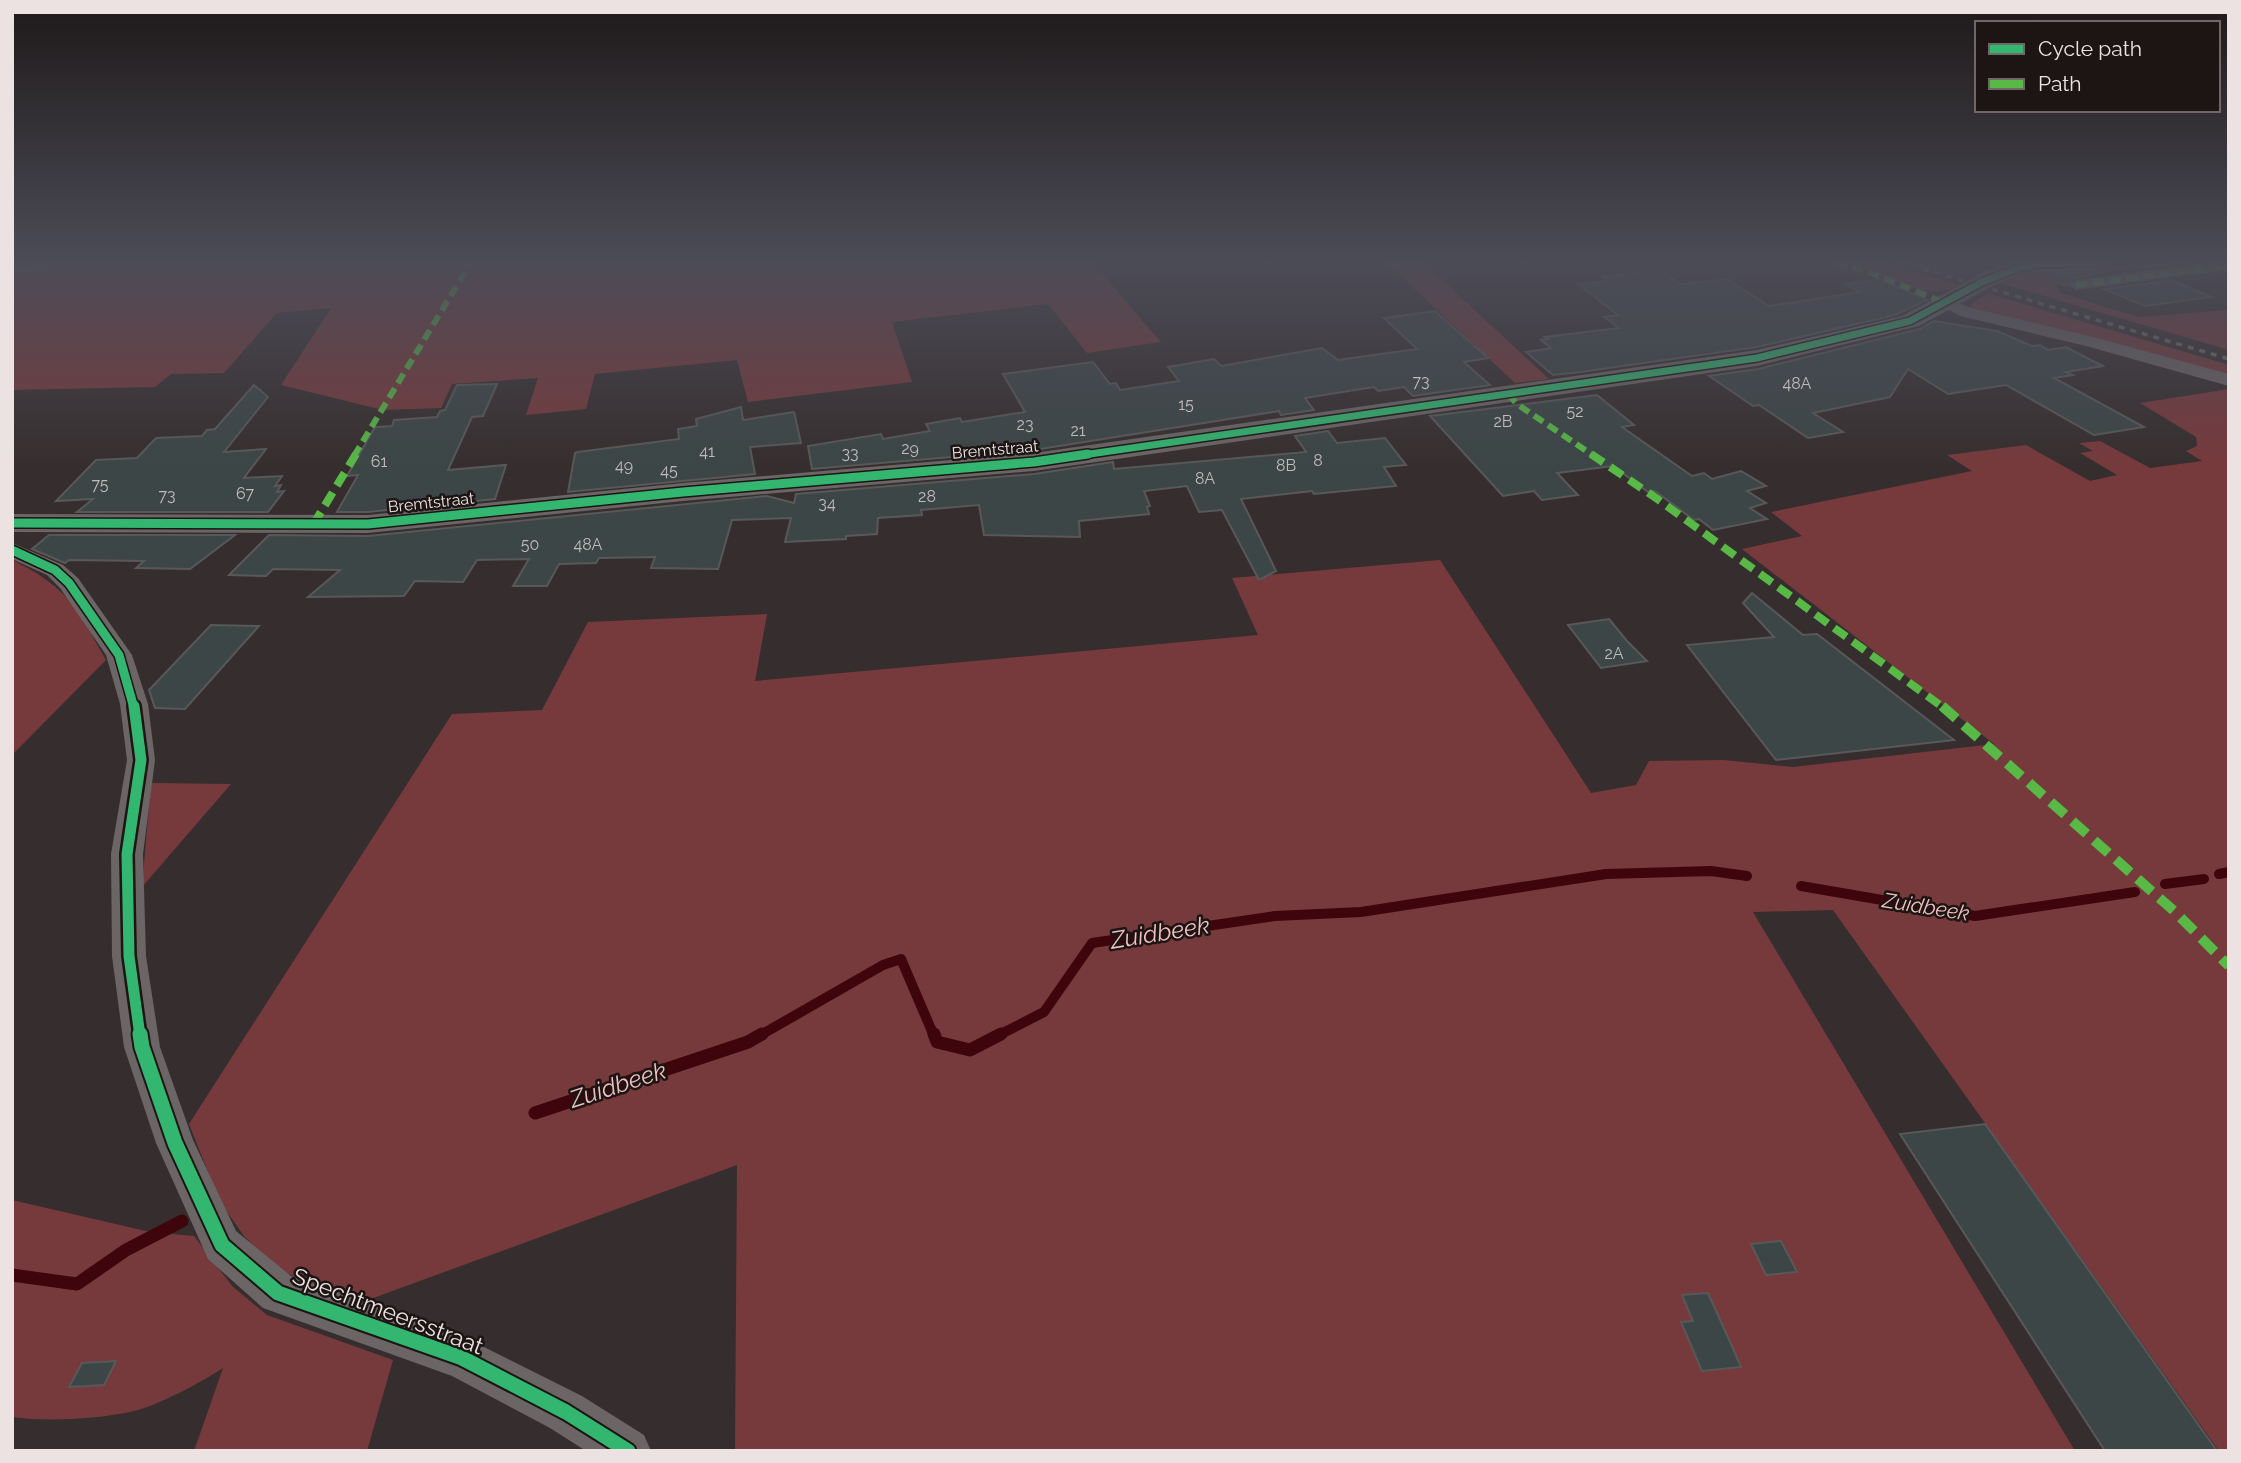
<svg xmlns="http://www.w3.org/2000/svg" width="2241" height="1463" viewBox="0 0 2241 1463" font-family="Raleway,sans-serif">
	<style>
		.green { fill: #773a3c }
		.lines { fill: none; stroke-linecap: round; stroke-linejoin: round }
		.stream-far1 { stroke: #3f050d; stroke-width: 10 }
		.stream { stroke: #3f050d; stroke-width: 13 }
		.building { fill: #3c4646; stroke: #595858; stroke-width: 2 }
		.street { fill: #6c6565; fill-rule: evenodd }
		.secondary { fill: #6c6565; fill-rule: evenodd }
		.rail { stroke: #726c6c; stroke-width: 3.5; stroke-dasharray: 6 6; stroke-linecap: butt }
		.quiet-far2 { stroke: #58b947; stroke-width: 6; stroke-dasharray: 11 6; stroke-linecap: butt }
		.quiet-far1 { stroke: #58b947; stroke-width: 8; stroke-dasharray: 15 8; stroke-linecap: butt }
		.quiet { stroke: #58b947; stroke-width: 10; stroke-dasharray: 19 10; stroke-linecap: butt }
		.cycleway-far3-casing { stroke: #1c1514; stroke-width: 10 }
		.cycleway-far2-casing { stroke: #1c1514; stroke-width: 12 }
		.cycleway-far1-casing { stroke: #1c1514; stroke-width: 16 }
		.cycleway-casing { stroke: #1c1514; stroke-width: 19 }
		.cycleway-far3 { stroke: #33b770; stroke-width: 7 }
		.cycleway-far2 { stroke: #33b770; stroke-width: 9 }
		.cycleway-far1 { stroke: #33b770; stroke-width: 11 }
		.cycleway { stroke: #33b770; stroke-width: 15 }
		.labels { text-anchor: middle; stroke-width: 5; stroke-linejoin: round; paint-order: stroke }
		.number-label { font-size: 16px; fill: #c1bbbb }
		.far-street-label { font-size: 16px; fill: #ede2e2; stroke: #1c1514 }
		.water-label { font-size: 21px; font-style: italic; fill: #f2c0be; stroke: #1c1514 }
		.near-street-label { font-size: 23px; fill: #ede2e2; stroke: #1c1514 }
		.near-water-label { font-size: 24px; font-style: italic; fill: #f2c0be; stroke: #1c1514 }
	</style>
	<rect width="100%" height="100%" fill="#362e2e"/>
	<g class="green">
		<path d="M 71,262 L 1092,262 L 1161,342 L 1087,353 L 1048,304 L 892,322 L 912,382 L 748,402 L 737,360 L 595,374 L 586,409 L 526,415 L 538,378 L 452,384 L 441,408 L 383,410 L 281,385 L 331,308 L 277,313 L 224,373 L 171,374 L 155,387 L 12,390 L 12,270 L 68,264 Z"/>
		<path d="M 1386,262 L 1423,262 L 1549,379 L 1515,383 Z"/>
		<path d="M 1843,262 L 1882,262 L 1959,285 C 1929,304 1874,271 1843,262 Z"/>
		<path d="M 2190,262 L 2192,263 L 2053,276 L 2060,293 L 2139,317 L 2229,310 L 2229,350 L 1996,282 L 2030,272 Z"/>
		<path d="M 1987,293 L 2229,365 L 2229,378 L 1975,311 L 1970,305 Z"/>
		<path d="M 2229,389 L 2229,1451 L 2219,1451 L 1833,910 L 1753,912 L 2075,1451 L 735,1451 L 737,1165 L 365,1301 L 319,1290 L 276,1267 L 244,1236 L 220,1202 L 189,1124 L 452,714 L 542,710 L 588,622 L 767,614 L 755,681 L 1258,635 L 1232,578 L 1440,560 L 1591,793 L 1636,785 L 1649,761 L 1723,760 L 1793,767 L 1994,744 L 1742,549 L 1802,536 L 1771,512 L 1972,471 L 1947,455 L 2026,445 L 2090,481 L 2117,475 L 2080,453 L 2093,451 L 2079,443 L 2100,441 L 2150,468 L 2202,461 L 2186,451 L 2197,446 L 2196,437 L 2140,403 Z"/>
		<path d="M 12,560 C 68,587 77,608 106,660 L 12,755 Z"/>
		<path d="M 151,783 L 231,784 L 142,887 L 150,795 Z"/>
		<path d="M 12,1200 L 150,1232 L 194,1236 L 232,1286 L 267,1315 L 393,1360 L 367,1451 L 194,1451 L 223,1368 C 200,1383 156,1407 130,1412 C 95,1419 48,1422 12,1417 Z"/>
	</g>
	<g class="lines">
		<g class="stream-far1">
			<path d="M 2219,874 L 2229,872"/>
			<path d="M 2165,884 L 2204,879"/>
			<path d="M 1801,886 L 1975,916 L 2135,892"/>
			<path d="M 759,1036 L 883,965 L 901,959 L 934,1036"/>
			<path d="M 997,1036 L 1044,1012 L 1092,943 L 1275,916 L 1361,912 L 1606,874 L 1711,871 L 1747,876"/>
		</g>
		<g class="stream">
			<path d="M 934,1034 L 937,1042 L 970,1050 L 1001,1034"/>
			<path d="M 535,1113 L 748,1042 L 762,1034"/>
			<path d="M 12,1275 L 77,1284 L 126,1250 L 182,1221"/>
		</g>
	</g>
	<g class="building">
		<path d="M 1659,270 L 1681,284 L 1727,279 L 1769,306 L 1860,292 L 1845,284 L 1879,279 L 1927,300 L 1895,315 L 1757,347 L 1581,372 L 1553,375 L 1526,352 L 1551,348 L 1541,340 L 1548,339 L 1545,337 L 1619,328 L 1604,317 L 1618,315 L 1578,284 L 1608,281 L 1602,277 Z"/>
		<path d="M 2091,272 L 2091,275 L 2075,278 L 2066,286 L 2042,275 Z"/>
		<path d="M 2172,280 L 2211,297 L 2145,306 L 2104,289 Z"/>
		<path d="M 1435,311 L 1488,358 L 1464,362 L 1490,385 L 1413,396 L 1404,387 L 1378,391 L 1374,387 L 1305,398 L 1314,410 L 1281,415 L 1279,411 L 1034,450 L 812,469 L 808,446 L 881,434 L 883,439 L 930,431 L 926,424 L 960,418 L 962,422 L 1025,412 L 1003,374 L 1093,362 L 1110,384 L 1116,383 L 1120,390 L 1179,381 L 1168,367 L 1214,359 L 1221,366 L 1322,348 L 1338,360 L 1417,349 L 1384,318 Z"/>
		<path d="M 1934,321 L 1997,331 L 2032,346 L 2040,345 L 2048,350 L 2066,347 L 2103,366 L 2066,372 L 2073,375 L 2054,378 L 2144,427 L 2094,435 L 2006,385 L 1948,394 L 1908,369 L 1890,397 L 1813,413 L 1843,432 L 1808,438 L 1759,405 L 1753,406 L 1709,376 L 1758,369 L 1920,329 Z"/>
		<path d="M 497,384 L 483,416 L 472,417 L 448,470 L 506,465 L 495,499 L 368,512 L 337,512 L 358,475 L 347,476 L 375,427 L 392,426 L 394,420 L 437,417 L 440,411 L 445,410 L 457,385 Z"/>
		<path d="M 254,385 L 268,397 L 224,452 L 266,449 L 244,478 L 282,476 L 275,486 L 281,485 L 277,492 L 284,491 L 268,512 L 77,512 L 93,499 L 56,501 L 96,460 L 137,458 L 156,438 L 202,436 L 207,430 L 215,429 Z"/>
		<path d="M 1597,395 L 1634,425 L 1622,427 L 1692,476 L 1704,473 L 1712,479 L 1741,471 L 1766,486 L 1747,491 L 1766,503 L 1750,508 L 1767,519 L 1713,530 L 1699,519 L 1694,520 L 1655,491 L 1648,492 L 1613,466 L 1557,473 L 1578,495 L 1542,500 L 1534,491 L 1503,496 L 1430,416 Z"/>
		<path d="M 741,407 L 743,420 L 794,412 L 801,443 L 750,447 L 755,474 L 568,492 L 575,453 L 578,452 L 679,439 L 678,429 L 697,426 L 696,419 Z"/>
		<path d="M 1328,431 L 1337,443 L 1385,438 L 1406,465 L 1384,467 L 1396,486 L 1314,494 L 1312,491 L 1241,499 L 1276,571 L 1259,580 L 1222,510 L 1199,512 L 1187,486 L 1144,491 L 1150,506 L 1147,507 L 1149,514 L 1079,521 L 1080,537 L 984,535 L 979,505 L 921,510 L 922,515 L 878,518 L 877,534 L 846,536 L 846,539 L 785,542 L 791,518 L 732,520 L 718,569 L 651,568 L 655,557 L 599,558 L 596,563 L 559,564 L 547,586 L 513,586 L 529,559 L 477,560 L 463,582 L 415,581 L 404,596 L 308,597 L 340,570 L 273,569 L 266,576 L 229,575 L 269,535 L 368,536 L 767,496 L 794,503 L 796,494 L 1034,474 L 1113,462 L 1114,469 L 1306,452 L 1295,436 Z"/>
		<path d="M 49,535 L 235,535 L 190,569 L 136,568 L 144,561 L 69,560 L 65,563 L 32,549 Z"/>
		<path d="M 1752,593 L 1803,635 L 1817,634 L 1954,740 L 1776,760 L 1687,645 L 1774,637 L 1743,603 Z"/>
		<path d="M 1609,619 L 1627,641 L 1647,661 L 1601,668 L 1568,625 Z"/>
		<path d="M 211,625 L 259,626 L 185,709 L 155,708 L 149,690 Z"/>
		<path d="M 1985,1124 L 2217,1451 L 2105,1451 L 1900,1134 Z"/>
		<path d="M 1781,1241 L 1797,1272 L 1766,1275 L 1751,1244 Z"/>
		<path d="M 1708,1293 L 1731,1344 L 1741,1367 L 1702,1371 L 1681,1322 L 1693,1321 L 1682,1295 Z"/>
		<path d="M 116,1361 L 104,1385 L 69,1387 L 82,1363 Z"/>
	</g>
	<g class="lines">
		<g class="street">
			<path d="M 34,262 L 68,262 L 69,264 L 61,269 L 12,274 L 12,264 Z"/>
			<path d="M 2216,262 L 2229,262 L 2229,270 L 2076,290 L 2068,285 L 2076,280 Z"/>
			<path d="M 1947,299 L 1972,308 L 2097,338 L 2229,374 L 2229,386 L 2086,346 L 1960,316 L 1938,304 Z"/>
			<path d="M 12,543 L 63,565 L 78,578 L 132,655 L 148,704 L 155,760 L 143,854 L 146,956 L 160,1047 L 193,1140 L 236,1231 L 291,1276 L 462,1336 L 582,1396 L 644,1435 L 651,1451 L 586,1451 L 550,1428 L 452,1376 L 263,1308 L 208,1259 L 156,1143 L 124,1047 L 112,956 L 111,854 L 127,760 L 120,704 L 106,655 L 60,588 L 47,575 L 12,559 Z"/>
		</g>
		<path class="secondary" d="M 2013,262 L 2110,262 L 2107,267 L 2099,269 L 2023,273 L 1991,287 L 1919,326 L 1757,366 L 1034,471 L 683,501 L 368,533 L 12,532 L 12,514 L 368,515 L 683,483 L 1034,453 L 1757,350 L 1902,316 L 1986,271 Z"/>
		<path class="rail" d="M 1900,262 L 2229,359"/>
		<g class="quiet-far2">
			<path d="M 1836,262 L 1877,275 L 1947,304"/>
			<path d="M 61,264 L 69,262"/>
			<path d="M 2076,285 L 2229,265"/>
			<path d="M 1508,394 L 1517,404 L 1594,456"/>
			<path d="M 354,456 L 471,262"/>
		</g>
		<g class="quiet-far1">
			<path d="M 1591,454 L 1656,498 L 1944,708"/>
			<path d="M 313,525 L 356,454"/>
		</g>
		<path class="quiet" d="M 1942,706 L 2174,911 L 2229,966"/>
		<defs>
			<path id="cycleway-far3" d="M 1076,456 L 1757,358 L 1910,321 L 1982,282 L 2018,268 L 2040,264 L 2099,262"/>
			<g id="cycleway-far2">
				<path d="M 12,523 L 368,524 L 683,492 L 1034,462 L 1088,454"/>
				<path d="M 12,550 L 55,570 L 69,583 L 119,655 L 134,708"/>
			</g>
			<path id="cycleway-far1" d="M 134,706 L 141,760 L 127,854 L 129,956 L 140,1036"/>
			<path id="cycleway" d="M 140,1034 L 142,1047 L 175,1143 L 222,1245 L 278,1293 L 462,1358 L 566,1412 L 628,1451"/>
		</defs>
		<use href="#cycleway-far3" class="cycleway-far3-casing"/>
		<use href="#cycleway-far2" class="cycleway-far2-casing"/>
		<use href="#cycleway-far1" class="cycleway-far1-casing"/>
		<use href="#cycleway" class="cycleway-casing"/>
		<use href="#cycleway-far3" class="cycleway-far3"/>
		<use href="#cycleway-far2" class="cycleway-far2"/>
		<use href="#cycleway-far1" class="cycleway-far1"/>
		<use href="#cycleway" class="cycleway"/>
	</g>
	<linearGradient id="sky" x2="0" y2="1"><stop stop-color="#1e1919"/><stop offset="0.56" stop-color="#4c4c57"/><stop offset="1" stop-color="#4c4c57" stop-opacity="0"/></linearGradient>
	<rect width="2241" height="467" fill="url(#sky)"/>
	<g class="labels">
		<g class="number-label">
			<text x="1421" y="387">73</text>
			<text x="1797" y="389">48A</text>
			<text x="1186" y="410">15</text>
			<text x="1575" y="417">52</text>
			<text x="1503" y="427">2B</text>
			<text x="1025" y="430">23</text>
			<text x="1078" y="436">21</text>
			<text x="910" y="454">29</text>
			<text x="707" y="457">41</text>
			<text x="850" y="459">33</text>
			<text x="1318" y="466">8</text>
			<text x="379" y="467">61</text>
			<text x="624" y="471">49</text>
			<text x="1286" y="471">8B</text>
			<text x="669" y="476">45</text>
			<text x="1205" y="484">8A</text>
			<text x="100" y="490">75</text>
			<text x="245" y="499">67</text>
			<text x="167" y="501">73</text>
			<text x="927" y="502">28</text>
			<text x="827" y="509">34</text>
			<text x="530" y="550">50</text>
			<text x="588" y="550">48A</text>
			<text x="1614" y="659">2A</text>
		</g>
		<g class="far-street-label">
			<text transform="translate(995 449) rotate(-5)" y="6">Bremtstraat</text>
			<text transform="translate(431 502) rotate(-6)" y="6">Bremtstraat</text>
		</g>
		<g class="water-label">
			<text transform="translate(1926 907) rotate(9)" y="7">Zuidbeek</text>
		</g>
		<g class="near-street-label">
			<text transform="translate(388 1311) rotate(21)" y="8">Spechtmeersstraat</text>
		</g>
		<g class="near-water-label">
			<text transform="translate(1160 933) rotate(-9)" y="8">Zuidbeek</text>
			<text transform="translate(618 1085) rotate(-18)" y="8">Zuidbeek</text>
		</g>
	</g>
	<rect width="2241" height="1463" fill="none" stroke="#ede2e2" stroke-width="28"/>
	<rect x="1975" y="21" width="245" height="91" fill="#1c1514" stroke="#706766" stroke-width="2"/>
	<rect x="1989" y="44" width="35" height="10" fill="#33b770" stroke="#706766" stroke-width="2"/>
	<text x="2038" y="56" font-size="21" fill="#ede2e2">Cycle path</text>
	<rect x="1989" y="79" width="35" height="10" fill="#58b947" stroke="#706766" stroke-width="2"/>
	<text x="2038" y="91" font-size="21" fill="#ede2e2">Path</text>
</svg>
